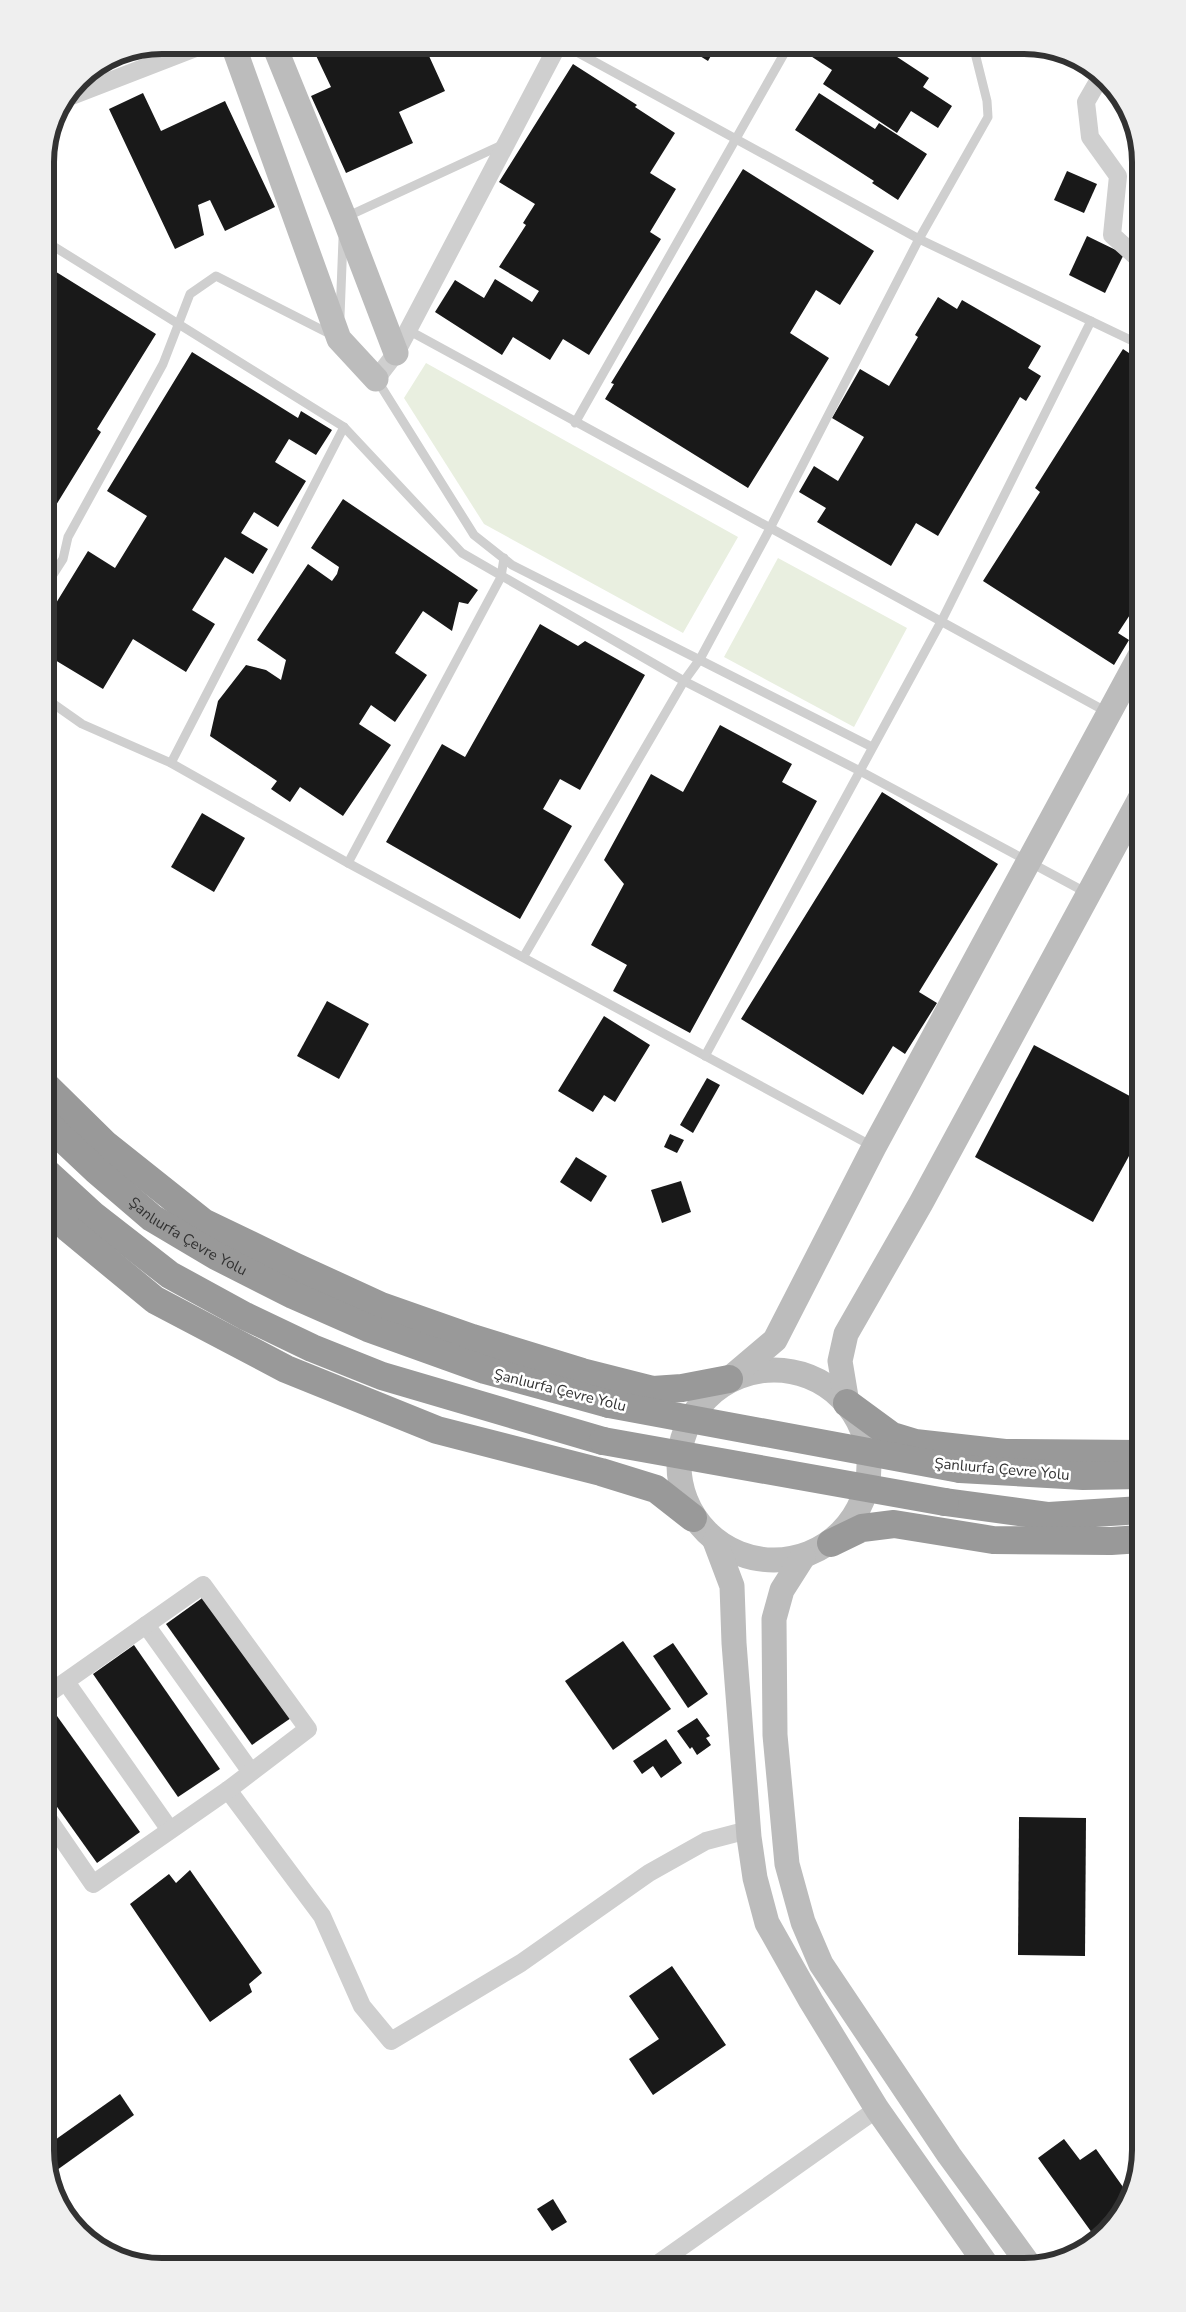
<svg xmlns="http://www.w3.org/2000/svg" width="1186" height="2312" viewBox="0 0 1186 2312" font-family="'Nunito Sans',sans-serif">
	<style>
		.green { fill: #e9efe0 }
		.building { fill: #191919 }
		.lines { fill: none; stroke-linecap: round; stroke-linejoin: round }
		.lane { stroke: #cfcfcf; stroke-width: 9 }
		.street { stroke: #cfcfcf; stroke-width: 18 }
		.secondary { stroke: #bcbcbc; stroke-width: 25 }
		.highway { stroke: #999; stroke-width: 28 }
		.highway-bridge { stroke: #999; stroke-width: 28 }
		.labels { text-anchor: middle; stroke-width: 5; stroke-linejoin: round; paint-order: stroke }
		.street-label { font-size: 15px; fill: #323232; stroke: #fff }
		.rim { fill: none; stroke: #323232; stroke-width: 6 }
	</style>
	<rect width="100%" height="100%" fill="#fff"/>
	<g class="green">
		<path d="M 426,363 L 738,537 L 683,633 L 484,524 L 404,398 Z"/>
		<path d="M 778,558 L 907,628 L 854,727 L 724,657 Z"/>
	</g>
	<g class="building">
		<path d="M 311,45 L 424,45 L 445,91 L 399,112 L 413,143 L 346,173 L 311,96 L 331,87 Z"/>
		<path d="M 682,45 L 717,45 L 708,61 Z"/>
		<path d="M 727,45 L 752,45 L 746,56 Z"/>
		<path d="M 803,45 L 879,45 L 929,78 L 923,87 L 952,106 L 938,128 L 911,111 L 897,133 L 823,84 L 832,70 L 800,49 Z"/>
		<path d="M 573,64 L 637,105 L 635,107 L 675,133 L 650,173 L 676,189 L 650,232 L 661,239 L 589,355 L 563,339 L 550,360 L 513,337 L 502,355 L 435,312 L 455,280 L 484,298 L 495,279 L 532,302 L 539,291 L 499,267 L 526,225 L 523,223 L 535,204 L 499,182 Z"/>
		<path d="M 143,93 L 161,131 L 225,101 L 275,207 L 225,231 L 210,200 L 198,205 L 204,235 L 175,249 L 109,109 Z"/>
		<path d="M 819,93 L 875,129 L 879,123 L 927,154 L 898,200 L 872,183 L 874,181 L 795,130 Z"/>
		<path d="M 743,169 L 874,251 L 840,305 L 816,290 L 790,333 L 829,358 L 748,488 L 605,399 L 614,384 L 611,383 Z"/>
		<path d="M 1067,171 L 1097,184 L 1084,213 L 1054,200 Z"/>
		<path d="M 1087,236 L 1124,254 L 1105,293 L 1069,275 Z"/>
		<path d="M 45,265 L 156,334 L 97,429 L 101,432 L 45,523 Z"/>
		<path d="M 938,297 L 957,309 L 962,300 L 1041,346 L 1028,368 L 1041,376 L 1026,401 L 1020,397 L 938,536 L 916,523 L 891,566 L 817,522 L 826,508 L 799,492 L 814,466 L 838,481 L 864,437 L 832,418 L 860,369 L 889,386 L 918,337 L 915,335 Z"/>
		<path d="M 1123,349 L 1141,361 L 1141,598 L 1118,633 L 1129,640 L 1114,665 L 983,581 L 1040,492 L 1035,488 Z"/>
		<path d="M 192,352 L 298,418 L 301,411 L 332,430 L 316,455 L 289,439 L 275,462 L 306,481 L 278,527 L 254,512 L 241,533 L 268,549 L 253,574 L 225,557 L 192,610 L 215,624 L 186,672 L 133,639 L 103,689 L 45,654 L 45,621 L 88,551 L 115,568 L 147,516 L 107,491 Z"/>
		<path d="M 343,499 L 478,590 L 468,604 L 459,602 L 452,631 L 423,611 L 395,653 L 427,675 L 395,722 L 371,705 L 359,724 L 391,745 L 343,816 L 300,787 L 290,802 L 271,789 L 277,781 L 210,736 L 218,701 L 246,665 L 266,670 L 281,680 L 286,660 L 257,640 L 308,564 L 332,581 L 337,574 L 339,567 L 311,548 Z"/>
		<path d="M 540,624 L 578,646 L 585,641 L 645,675 L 580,790 L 560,779 L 543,809 L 572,826 L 520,919 L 386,842 L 442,744 L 465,757 Z"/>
		<path d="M 720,725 L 792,764 L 782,782 L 817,801 L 690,1033 L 613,991 L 627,965 L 591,945 L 624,884 L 604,860 L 651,774 L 683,792 Z"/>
		<path d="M 882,792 L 998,864 L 919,992 L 937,1003 L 905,1054 L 893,1046 L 863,1095 L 741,1019 Z"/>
		<path d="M 202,813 L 245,838 L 214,892 L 171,867 Z"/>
		<path d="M 327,1001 L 369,1024 L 339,1079 L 297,1056 Z"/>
		<path d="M 604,1016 L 650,1045 L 615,1102 L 604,1095 L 593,1112 L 558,1091 Z"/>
		<path d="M 1034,1045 L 1141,1102 L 1141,1134 L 1093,1222 L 975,1157 Z"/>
		<path d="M 707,1078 L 720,1085 L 693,1133 L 680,1125 Z"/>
		<path d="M 670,1134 L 684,1140 L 677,1153 L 664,1147 Z"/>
		<path d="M 576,1157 L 607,1176 L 591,1202 L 560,1182 Z"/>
		<path d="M 681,1181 L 691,1212 L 662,1223 L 651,1190 Z"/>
		<path d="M 205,1596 L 291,1718 L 252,1745 L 166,1624 Z"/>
		<path d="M 623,1641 L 671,1709 L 613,1750 L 565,1681 Z"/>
		<path d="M 673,1643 L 708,1694 L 688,1708 L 653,1656 Z"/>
		<path d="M 134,1645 L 220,1769 L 178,1797 L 93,1674 Z"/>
		<path d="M 47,1702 L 140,1832 L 97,1863 L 45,1790 L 45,1703 Z"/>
		<path d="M 697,1718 L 710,1736 L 706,1738 L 711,1745 L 697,1755 L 692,1747 L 690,1749 L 677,1731 Z"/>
		<path d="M 666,1739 L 682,1763 L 661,1778 L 653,1766 L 642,1774 L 633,1761 Z"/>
		<path d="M 1019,1817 L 1086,1818 L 1085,1956 L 1018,1955 Z"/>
		<path d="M 190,1870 L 262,1973 L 249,1984 L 252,1992 L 210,2022 L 130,1904 L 169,1874 L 176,1883 Z"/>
		<path d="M 672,1966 L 726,2045 L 653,2095 L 629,2059 L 659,2039 L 629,1996 Z"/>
		<path d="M 120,2094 L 134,2115 L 50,2175 L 45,2147 Z"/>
		<path d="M 1064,2139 L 1080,2160 L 1096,2149 L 1128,2194 L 1121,2215 L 1095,2237 L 1038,2158 Z"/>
		<path d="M 553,2199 L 567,2222 L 552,2231 L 537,2209 Z"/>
	</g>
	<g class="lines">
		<g class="lane">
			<path d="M 564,45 L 919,239 L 1141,345"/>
			<path d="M 346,217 L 504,144"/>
			<path d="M 45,241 L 344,427 L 462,553 L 684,681 L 860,771 L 1087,893"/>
			<path d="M 340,316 L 343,239"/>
			<path d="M 408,330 C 640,459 875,583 1107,712"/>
			<path d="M 377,380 L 474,535 L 512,565 L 872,747"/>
			<path d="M 575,423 L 789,45"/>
			<path d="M 344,427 L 171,763 L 348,863 L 872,1146"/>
			<path d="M 45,587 L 63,559 L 68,537 L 163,364 L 190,294 L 216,276 L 332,335"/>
			<path d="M 45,698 L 82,724 L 171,763"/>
			<path d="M 348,863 L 501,577 L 504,558"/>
			<path d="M 524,956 L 684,681 L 700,659 L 766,536 L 919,239 L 988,117 L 987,101 L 973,45"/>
			<path d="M 705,1056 L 942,620 L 1091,321"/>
		</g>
		<g class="street">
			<path d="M 1101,76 L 1086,102 L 1090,137 L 1118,176 L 1112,235 L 1141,261"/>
			<path d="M 66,98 L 203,45"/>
			<path d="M 376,379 L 396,353 L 558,45"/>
			<path d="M 146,1625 L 251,1772"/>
			<path d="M 66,1682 L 170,1830"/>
			<path d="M 228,1790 L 322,1916 L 362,2006 L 391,2041 L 521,1963 L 649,1873 L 706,1841 L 748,1830"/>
			<path d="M 45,1814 L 93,1884 L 228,1790 L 308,1729 L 203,1585 L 45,1696"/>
			<path d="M 653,2267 L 877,2109"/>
		</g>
		<g class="secondary">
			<path d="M 233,45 L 339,339 L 376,379"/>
			<path d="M 274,45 L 344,217 L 396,353"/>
			<circle cx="774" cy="1465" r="95"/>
			<path d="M 729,1379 L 775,1340 L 874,1147 L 1141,654"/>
			<path d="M 847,1403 L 840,1361 L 846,1334 L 921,1203 L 1141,797"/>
			<path d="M 715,1541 L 732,1586 L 734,1643 L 749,1837 L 755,1878 L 767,1923 L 811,2001 L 877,2109 L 988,2267"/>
			<path d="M 803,1557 L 782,1590 L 774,1619 L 775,1735 L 787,1864 L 803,1922 L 821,1964 L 949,2155 L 1030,2266"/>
		</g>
		<g class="highway">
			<path d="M 45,1085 L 105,1144 L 203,1222 L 294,1266 L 381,1306 L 472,1338 L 582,1372 L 653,1390 L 682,1388 L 729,1379"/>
			<path id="s1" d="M 45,1122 L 96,1170 L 152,1218 L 216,1256 L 293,1295 L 368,1328 L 485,1370 L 609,1404"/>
			<path d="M 45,1171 L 93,1215 L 170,1275 L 245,1316 L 312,1348 L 382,1376 L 603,1441"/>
			<path d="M 45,1205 L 69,1229 L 155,1300 L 286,1369 L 437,1430 L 601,1472 L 656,1489 L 693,1518"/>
			<path d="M 847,1403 L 892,1436 L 915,1443 L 1005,1453 L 1141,1454"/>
			<path d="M 960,1469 L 1083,1476 L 1141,1475"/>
			<path d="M 945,1502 L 1049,1516 L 1141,1510"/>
			<path d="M 831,1543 L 862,1528 L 894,1524 L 993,1540 L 1111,1541 L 1141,1539"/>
		</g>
		<g class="highway-bridge">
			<path d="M 609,1404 L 960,1469"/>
			<path d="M 603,1441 L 945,1502"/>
		</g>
	</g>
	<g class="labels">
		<g class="street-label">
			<text dy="5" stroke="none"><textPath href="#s1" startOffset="184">Şanlıurfa Çevre Yolu</textPath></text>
			<text transform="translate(560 1390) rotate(14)" y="5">Şanlıurfa Çevre Yolu</text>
			<text transform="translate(1002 1469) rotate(5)" y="5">Şanlıurfa Çevre Yolu</text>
		</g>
	</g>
	<path d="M0 0H1186V2312H0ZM162 54H1024A108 108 0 0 1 1132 162V2150A108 108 0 0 1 1024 2258H162A108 108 0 0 1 54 2150V162A108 108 0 0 1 162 54Z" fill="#efefef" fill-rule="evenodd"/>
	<path class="rim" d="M162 54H1024A108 108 0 0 1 1132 162V2150A108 108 0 0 1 1024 2258H162A108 108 0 0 1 54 2150V162A108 108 0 0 1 162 54Z"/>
</svg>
